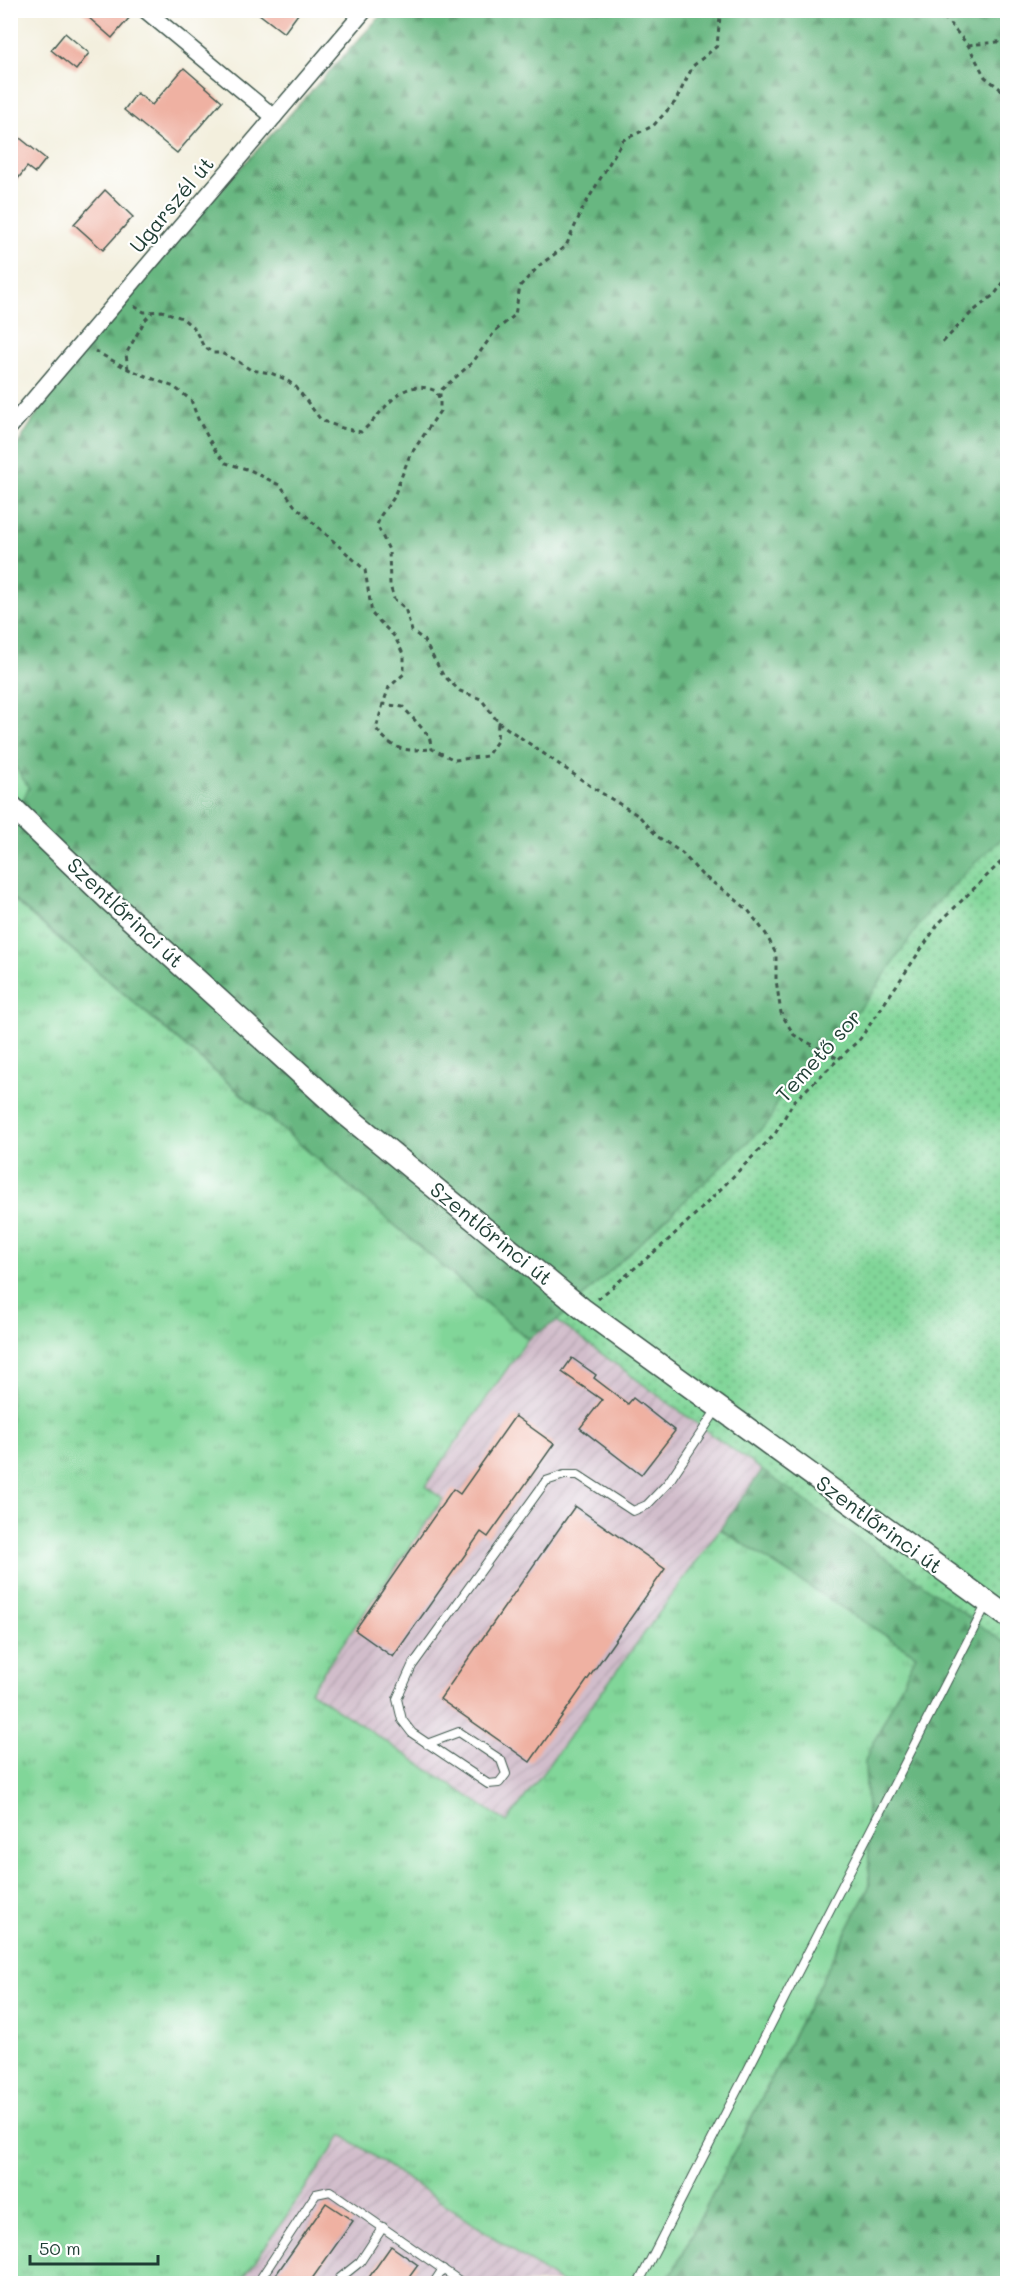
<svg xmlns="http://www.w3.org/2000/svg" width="1018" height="2294" viewBox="0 0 1018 2294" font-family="Mali,sans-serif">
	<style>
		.industrial { fill: url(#industrial-furrows) }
		.grass { fill: url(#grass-tufts); stroke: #508a66; stroke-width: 1.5 }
		.forest { fill: url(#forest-firs); stroke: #447a5a; stroke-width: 1.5 }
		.park { fill: url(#park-dots); stroke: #508a66; stroke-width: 1.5 }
		.building { fill: #efb1a2 }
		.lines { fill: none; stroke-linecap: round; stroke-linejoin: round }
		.lane-casing { stroke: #3f584d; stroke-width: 10 }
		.street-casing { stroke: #3f584d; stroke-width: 18 }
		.secondary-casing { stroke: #3f584d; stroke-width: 24 }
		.path { stroke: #3f584d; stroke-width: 3; stroke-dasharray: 4.5 4.5; stroke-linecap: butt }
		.lane { stroke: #fff; stroke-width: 8 }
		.street { stroke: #fff; stroke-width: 15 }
		.secondary { stroke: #fff; stroke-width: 21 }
		.labels { text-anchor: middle; stroke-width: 4.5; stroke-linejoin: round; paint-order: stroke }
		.street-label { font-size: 21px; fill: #1f3d34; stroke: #fff }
	</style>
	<defs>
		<pattern id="industrial-furrows" width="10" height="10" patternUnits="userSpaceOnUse" patternTransform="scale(1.5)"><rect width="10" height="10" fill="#d1bdcb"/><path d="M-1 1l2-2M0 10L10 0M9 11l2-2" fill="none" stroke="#b3a3af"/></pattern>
		<pattern id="grass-tufts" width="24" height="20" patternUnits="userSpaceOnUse" patternTransform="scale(1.5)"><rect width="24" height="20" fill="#81d699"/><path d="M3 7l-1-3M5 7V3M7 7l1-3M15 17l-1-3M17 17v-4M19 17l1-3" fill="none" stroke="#69af7e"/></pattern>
		<pattern id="forest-firs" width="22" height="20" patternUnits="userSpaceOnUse" patternTransform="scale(1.5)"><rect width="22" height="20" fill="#68b781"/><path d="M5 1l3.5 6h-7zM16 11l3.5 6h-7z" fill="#55966a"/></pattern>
		<pattern id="park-dots" width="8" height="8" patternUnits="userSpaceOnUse" patternTransform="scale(1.5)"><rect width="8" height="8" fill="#81d699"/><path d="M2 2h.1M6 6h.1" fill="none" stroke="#69af7e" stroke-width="1.8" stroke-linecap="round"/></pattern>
	</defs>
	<rect width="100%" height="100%" fill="#fff"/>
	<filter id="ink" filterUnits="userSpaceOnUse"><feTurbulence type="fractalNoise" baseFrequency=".0167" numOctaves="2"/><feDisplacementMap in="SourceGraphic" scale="12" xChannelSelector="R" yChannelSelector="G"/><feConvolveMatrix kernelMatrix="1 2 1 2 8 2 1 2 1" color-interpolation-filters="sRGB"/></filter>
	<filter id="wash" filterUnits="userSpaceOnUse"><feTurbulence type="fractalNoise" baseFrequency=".008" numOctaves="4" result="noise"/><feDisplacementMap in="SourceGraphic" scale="24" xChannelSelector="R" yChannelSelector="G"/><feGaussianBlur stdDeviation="1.35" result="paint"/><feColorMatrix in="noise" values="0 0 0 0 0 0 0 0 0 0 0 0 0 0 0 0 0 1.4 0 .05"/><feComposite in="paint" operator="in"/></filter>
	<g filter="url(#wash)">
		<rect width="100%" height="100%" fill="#f3efdd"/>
		<g class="industrial">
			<path d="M 557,1321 L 762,1470 L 508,1822 L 309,1691 L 442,1499 L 425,1486 L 528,1339 Z"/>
			<path d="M 342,2135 L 561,2283 L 240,2284 Z"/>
		</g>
		<g class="grass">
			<path d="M 11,760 L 30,788 L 11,822 Z"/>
			<path d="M 10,897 L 528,1339 L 425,1486 L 443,1499 L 310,1691 L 507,1822 L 720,1529 L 916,1655 L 865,1761 L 870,1885 L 667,2283 L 561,2283 L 342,2135 L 240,2283 L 11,2283 Z"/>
		</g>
		<g class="forest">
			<path d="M 385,11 L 1007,11 L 1007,834 L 976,862 L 929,911 L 868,999 L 783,1089 L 769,1122 L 557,1321 L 528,1339 L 11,897 L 11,822 L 29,788 L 11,760 L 11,455 L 81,344 L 119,300 Z"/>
			<path d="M 762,1470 L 1007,1644 L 1007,2283 L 667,2284 L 870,1885 L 865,1761 L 916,1655 L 720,1529 Z"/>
		</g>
		<path class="park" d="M 1007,834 L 1007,1644 L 704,1429 L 557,1321 L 769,1122 L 783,1089 L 868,999 L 929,911 L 976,862 Z"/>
		<g id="blocks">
			<g class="building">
				<path d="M 80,10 L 122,10 L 130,17 L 112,38 Z"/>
				<path d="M 254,10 L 301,10 L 284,33 Z"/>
				<path d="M 65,33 L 89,53 L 76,70 L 51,50 Z"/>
				<path d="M 184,68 L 222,101 L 177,153 L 124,110 L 137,93 L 152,105 Z"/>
				<path d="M 20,138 L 46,159 L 35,173 L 27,167 L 10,189 L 10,150 Z"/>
				<path d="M 105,190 L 133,217 L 103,250 L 74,224 Z"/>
				<path d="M 572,1358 L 596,1375 L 594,1378 L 628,1404 L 633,1398 L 675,1431 L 641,1475 L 580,1428 L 602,1400 L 562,1372 Z"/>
				<path d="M 515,1416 L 554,1444 L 488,1537 L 481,1532 L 393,1657 L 355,1630 L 453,1489 L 460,1494 Z"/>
				<path d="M 575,1506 L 665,1569 L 530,1762 L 440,1699 Z"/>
				<path d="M 326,2203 L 353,2221 L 309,2283 L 270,2283 Z"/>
				<path d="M 391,2246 L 418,2265 L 405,2283 L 365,2283 Z"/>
			</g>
		</g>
	</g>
	<g filter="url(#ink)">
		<use href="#blocks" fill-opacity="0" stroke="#3f584d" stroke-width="1.5"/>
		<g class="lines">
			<defs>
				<g id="lane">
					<path d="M 427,1744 L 459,1732 L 501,1760 L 506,1774 L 499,1783 L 488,1784 L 412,1733 L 402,1720 L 397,1699 L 412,1666 L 546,1481 L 564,1475 L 578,1475 L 633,1511 L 647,1505 L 668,1483 L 717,1409"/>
					<path d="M 257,2284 L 316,2194 L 330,2191 L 464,2284"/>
					<path d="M 337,2284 L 340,2278 L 360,2262 L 383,2227"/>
					<path d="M 433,2284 L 443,2269"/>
					<path d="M 638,2284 L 986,1605"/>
				</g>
				<g id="street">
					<path d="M 145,10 L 274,117"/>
					<path d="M 10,427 L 365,10"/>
				</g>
				<path id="secondary" d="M 10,805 L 109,900 L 346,1115 L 584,1310 L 1008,1617"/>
			</defs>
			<use href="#lane" class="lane-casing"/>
			<use href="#street" class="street-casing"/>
			<use href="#secondary" class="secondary-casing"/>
			<g class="path">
				<path d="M 938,10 L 968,45 L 985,77 L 1008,95"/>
				<path d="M 968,45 L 1008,41"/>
				<path d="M 943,342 L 971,313 L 995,294 L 1008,276"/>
				<path d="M 95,351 L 128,369 L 174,387 L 191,400 L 198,419 L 215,450 L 226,463 L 250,470 L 281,486 L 294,505 L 365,570 L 372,614 L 395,637 L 404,656 L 404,674 L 389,687 L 383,704 L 403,707 L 429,736 L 432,749 L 455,760 L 487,756 L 497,741 L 498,722 L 481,699 L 460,691 L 443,675 L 423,639 L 412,631 L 405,608 L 394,599 L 390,585 L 389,550 L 377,525 L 381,515 L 393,499 L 409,457 L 440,411 L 440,400 L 436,391 C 399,375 386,412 361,432 L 342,428 L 321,420 L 296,387 L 285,379 L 271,373 L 251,370 L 234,359 L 221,353 L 213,353 L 204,347 L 194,328 L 182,318 L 162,311 L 144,312 L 132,305"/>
				<path d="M 128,369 L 126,354 L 145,320 L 152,313"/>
				<path d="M 440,398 L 440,391 L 473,362 L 495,331 L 515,315 L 520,286 L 541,264 L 566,246 L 583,208 L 623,140 L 653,126 L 675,102 L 693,66 L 717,46 L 720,16 L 723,10"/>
				<path d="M 383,704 L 376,729 C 396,752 402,751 432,749"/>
				<path d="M 498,722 L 592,787 L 639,816 L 658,837 L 682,853 L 702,875 L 729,894 L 748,910 L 766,934 L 776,954 L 776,980 L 781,1013 L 794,1035 L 839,1059"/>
				<path d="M 598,1299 L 666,1242 L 702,1208 L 775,1134 L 794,1101 L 860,1039 L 939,923 L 1008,855"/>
			</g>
			<use href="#lane" class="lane"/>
			<use href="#street" class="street"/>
			<use href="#secondary" class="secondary"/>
		</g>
	</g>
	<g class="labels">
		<g class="street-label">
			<text transform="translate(172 205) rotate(-50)" y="7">Ugarszél út</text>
			<text transform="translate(125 913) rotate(43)" y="7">Szentlőrinci út</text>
			<text transform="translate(819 1056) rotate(-48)" y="7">Temető sor</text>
			<text transform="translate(491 1234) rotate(39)" y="7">Szentlőrinci út</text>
			<text transform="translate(879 1525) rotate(36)" y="7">Szentlőrinci út</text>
		</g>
	</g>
	<rect width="1018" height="2294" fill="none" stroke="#fff" stroke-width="36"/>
	<path d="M30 2255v9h128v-9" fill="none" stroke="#1f3d34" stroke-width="3"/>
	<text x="39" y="2255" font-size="18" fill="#1f3d34" stroke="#ffffff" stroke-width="4.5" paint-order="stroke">50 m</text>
</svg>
